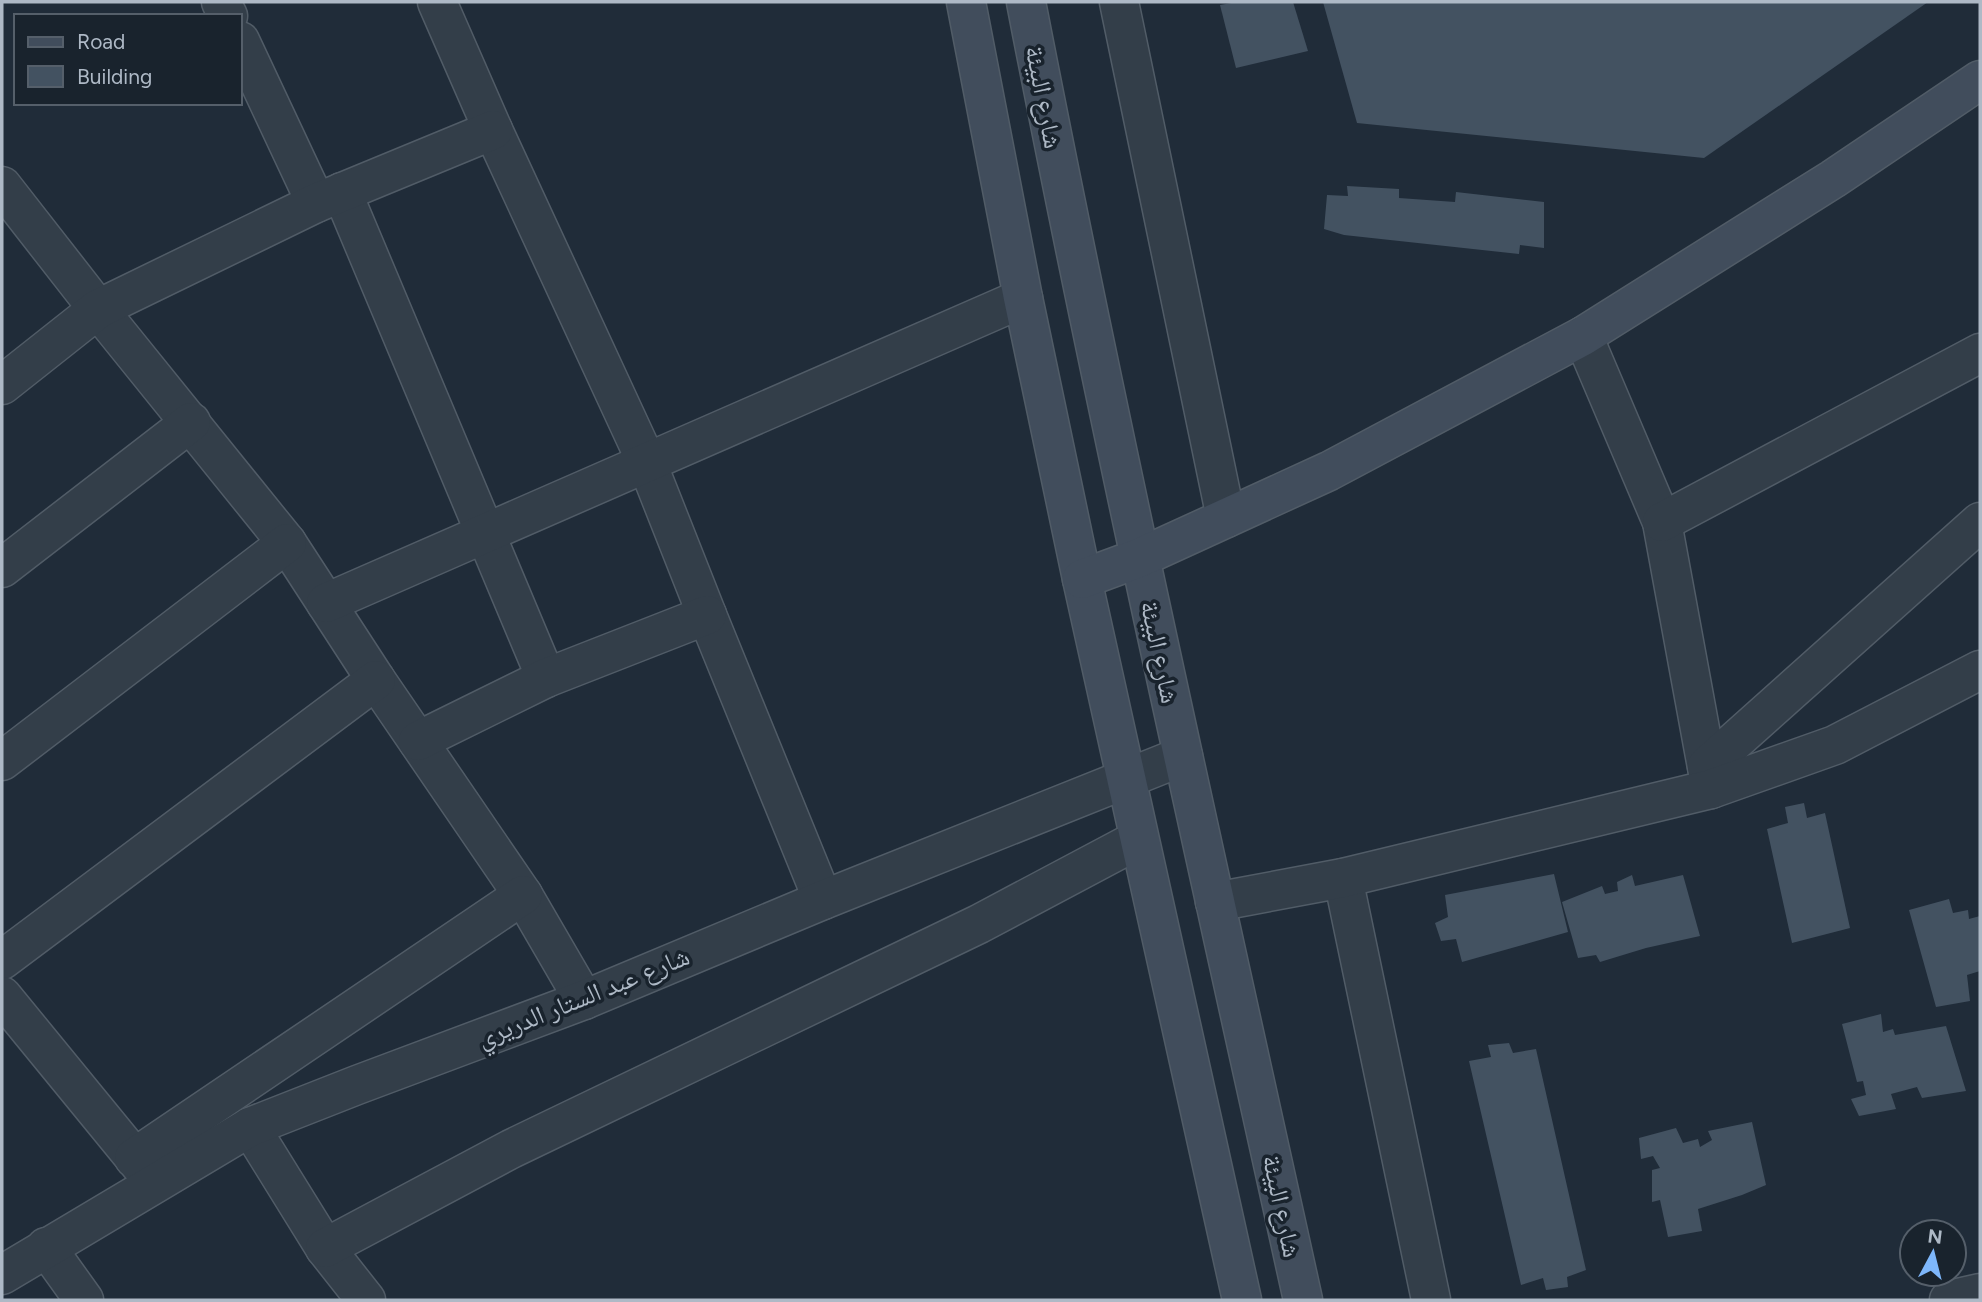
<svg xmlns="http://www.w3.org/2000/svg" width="1982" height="1302" viewBox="0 0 1982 1302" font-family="Figtree,'Noto Naskh Arabic',sans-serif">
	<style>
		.building { fill: #435261 }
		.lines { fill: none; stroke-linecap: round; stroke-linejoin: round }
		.minor-casing { stroke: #515c67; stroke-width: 41 }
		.tertiary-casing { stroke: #515c67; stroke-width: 41 }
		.secondary-casing { stroke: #515c67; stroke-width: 41 }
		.minor { stroke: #333e49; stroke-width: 38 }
		.tertiary { stroke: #333e49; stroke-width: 38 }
		.secondary { stroke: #414d5c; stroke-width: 38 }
		.labels { text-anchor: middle; stroke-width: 7; stroke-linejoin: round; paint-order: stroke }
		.street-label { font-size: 26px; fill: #aeb9c6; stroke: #19232d }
	</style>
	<rect width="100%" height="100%" fill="#202c39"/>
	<g class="building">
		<path d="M 1237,2 L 1293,2 L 1308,51 L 1236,68 L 1220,5 Z"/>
		<path d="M 1323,2 L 1928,2 L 1704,158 L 1357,123 Z"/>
		<path d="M 1347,186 L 1399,189 L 1399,198 L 1455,202 L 1456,192 L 1544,202 L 1544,248 L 1520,245 L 1519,254 L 1344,235 L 1324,229 L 1327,195 L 1348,196 Z"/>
		<path d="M 1804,803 L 1807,818 L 1825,813 L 1850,928 L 1792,943 L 1767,829 L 1788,823 L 1785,807 Z"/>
		<path d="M 1554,874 L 1568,932 L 1462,962 L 1456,939 L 1441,941 L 1435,923 L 1448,917 L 1445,895 Z"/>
		<path d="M 1632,875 L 1635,886 L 1683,875 L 1700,936 L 1646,948 L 1600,962 L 1596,955 L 1578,958 L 1562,902 L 1602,886 L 1605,894 L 1618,891 L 1617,882 Z"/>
		<path d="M 1949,899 L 1953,913 L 1968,910 L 1969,919 L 1980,916 L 1980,971 L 1967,975 L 1970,1001 L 1936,1007 L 1909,910 Z"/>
		<path d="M 1881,1014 L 1883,1032 L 1893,1029 L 1895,1035 L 1946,1026 L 1966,1091 L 1922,1098 L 1917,1087 L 1891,1094 L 1896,1109 L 1859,1116 L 1851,1099 L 1866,1095 L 1863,1081 L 1857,1082 L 1842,1024 Z"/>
		<path d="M 1509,1043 L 1513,1053 L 1536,1049 L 1586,1270 L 1567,1277 L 1568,1287 L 1546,1290 L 1543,1278 L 1521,1285 L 1469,1061 L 1491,1057 L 1488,1045 Z"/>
		<path d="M 1752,1122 L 1766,1185 L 1742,1195 L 1698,1209 L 1702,1231 L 1668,1237 L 1660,1200 L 1652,1202 L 1652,1170 L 1660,1168 L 1653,1156 L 1641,1159 L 1639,1138 L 1676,1128 L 1683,1143 L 1698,1139 L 1700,1147 L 1712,1140 L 1708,1131 Z"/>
	</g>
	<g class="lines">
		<defs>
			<g id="minor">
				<path d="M 221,2 L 228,16"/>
				<path d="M 437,2 L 493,130 L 647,463 L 707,615 L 823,900"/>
				<path d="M 1119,2 L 1226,518"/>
				<path d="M 240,41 L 316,203"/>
				<path d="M 2,186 L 98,309 L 287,543 L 376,680 L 523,895 L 584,1000"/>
				<path d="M 342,192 L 546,678"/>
				<path d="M 1583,336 L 1662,522 L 1711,789"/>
				<path d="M 2,385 L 98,309 L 316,203 L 493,130"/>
				<path d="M 1662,522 L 1980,353"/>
				<path d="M 2,568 L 191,422"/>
				<path d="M 326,603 L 1023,298"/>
				<path d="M 418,741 L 546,678 L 707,615"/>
				<path d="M 2,761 L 287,543"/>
				<path d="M 1707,766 L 1980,522"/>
				<path d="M 1343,878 L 1431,1300"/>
				<path d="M 1215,902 L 1343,878 L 1711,789 L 1835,745 L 1980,670"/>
				<path d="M 2,960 L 376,680"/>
				<path d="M 2,996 L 151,1178"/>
				<path d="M 250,1127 L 325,1248 L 366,1300"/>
				<path d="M 134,1158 L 523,895"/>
				<path d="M 46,1247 L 84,1300"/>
				<path d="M 325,1248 L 511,1149 L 979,924 L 1139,839"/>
				<path d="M 1949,1300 L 1980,1293"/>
			</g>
			<path id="tertiary" d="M 2,1275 L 250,1127 L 357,1085 L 584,1000 L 823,900 L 1183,756"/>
			<g id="secondary">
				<path d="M 966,2 L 1023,298 L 1082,579 L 1242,1300"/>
				<path d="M 1026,2 C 1110,436 1208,868 1303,1300"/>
				<path d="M 1082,579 L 1139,558 L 1329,471 L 1583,336 L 1833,179 L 1980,80"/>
			</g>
		</defs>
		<use href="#minor" class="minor-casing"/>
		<use href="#tertiary" class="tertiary-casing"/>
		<use href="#secondary" class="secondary-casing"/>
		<use href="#minor" class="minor"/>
		<use href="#tertiary" class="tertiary"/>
		<use href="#secondary" class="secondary"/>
	</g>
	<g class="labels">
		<g class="street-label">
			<text transform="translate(1044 97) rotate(79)" y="9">شارع البيئة</text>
			<text transform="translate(1160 652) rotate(78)" y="9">شارع البيئة</text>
			<text transform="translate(583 997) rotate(-22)" y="9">شارع عبد الستار الدريري</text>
			<text transform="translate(1282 1206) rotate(78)" y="9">شارع البيئة</text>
		</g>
	</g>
	<rect width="1982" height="1302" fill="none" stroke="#aeb9c6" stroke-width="7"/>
	<rect x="14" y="14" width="228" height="91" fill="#19232d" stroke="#555f6a" stroke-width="2"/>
	<rect x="28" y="37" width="35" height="10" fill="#414d5c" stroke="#555f6a" stroke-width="2"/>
	<text x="77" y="49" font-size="21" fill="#aeb9c6">Road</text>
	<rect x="28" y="66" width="35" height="21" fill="#435261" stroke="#555f6a" stroke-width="2"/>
	<text x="77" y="84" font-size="21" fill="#aeb9c6">Building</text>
	<g transform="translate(1933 1253) rotate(7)"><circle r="33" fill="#19232d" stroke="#555f6a" stroke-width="2"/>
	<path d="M0-5L12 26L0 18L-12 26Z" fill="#7eb7fb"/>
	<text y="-10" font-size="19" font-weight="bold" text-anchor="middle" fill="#aeb9c6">N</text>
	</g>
</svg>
